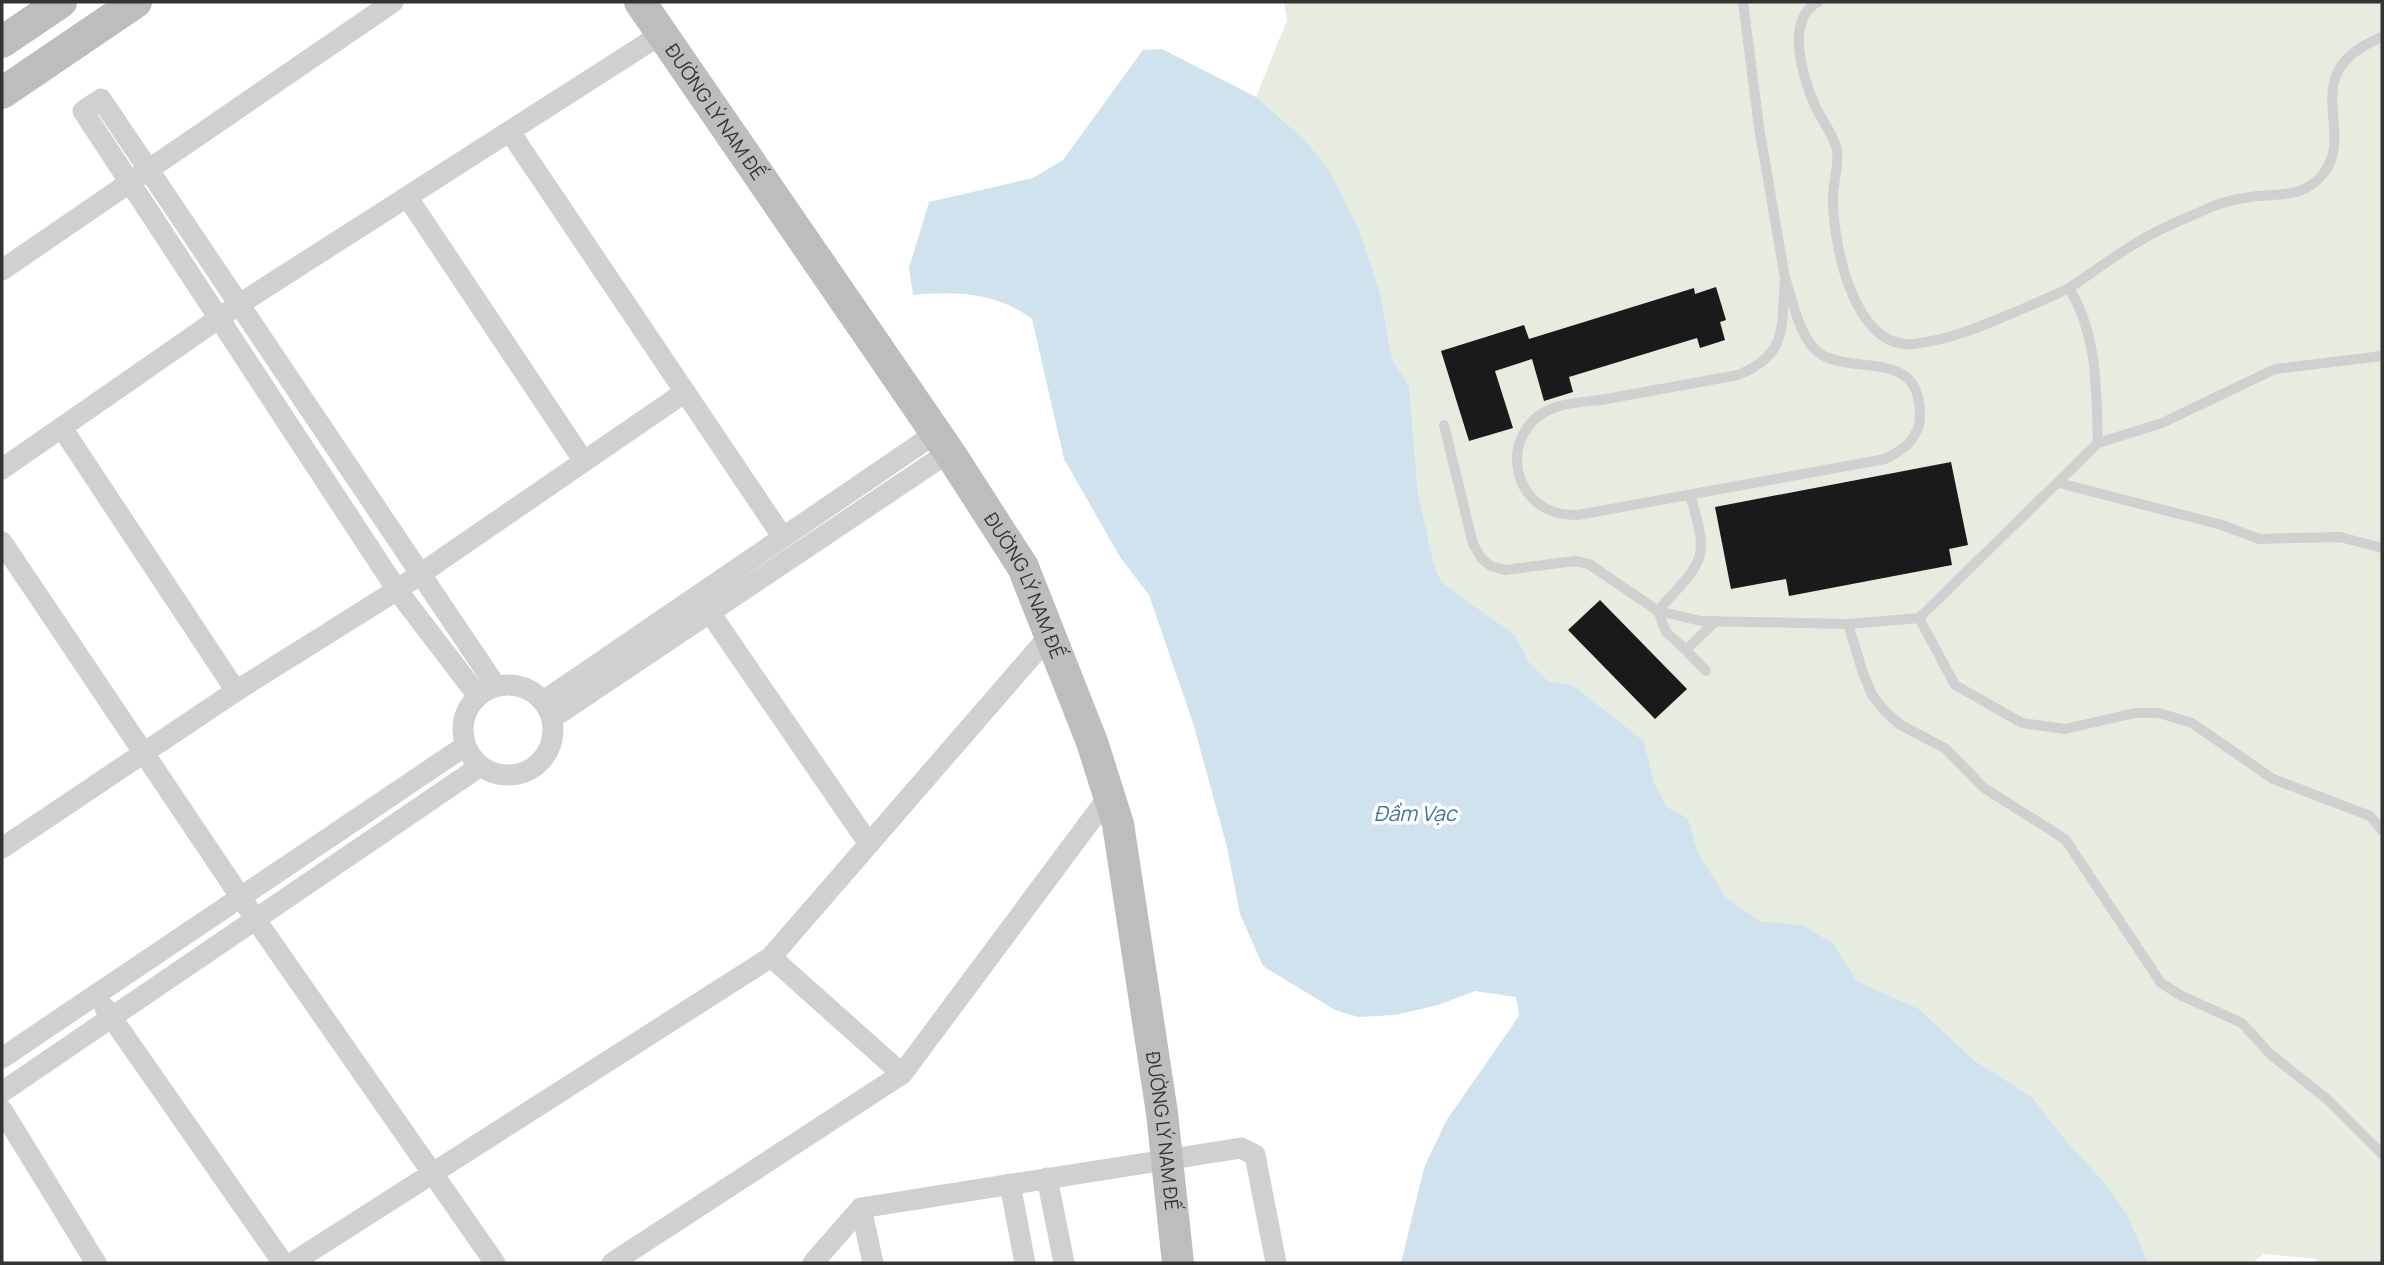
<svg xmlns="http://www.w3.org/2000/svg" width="2384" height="1265" viewBox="0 0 2384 1265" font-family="Manrope,sans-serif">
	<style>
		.green { fill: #e6ecdf }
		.water { fill: #cfe2ee }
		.building { fill: #1a1a1a }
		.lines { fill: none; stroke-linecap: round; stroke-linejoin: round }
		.lane { stroke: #d0d0d0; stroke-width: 10 }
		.street { stroke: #d0d0d0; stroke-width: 21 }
		.secondary { stroke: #bdbdbd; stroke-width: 32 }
		.labels { text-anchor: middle; stroke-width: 7; stroke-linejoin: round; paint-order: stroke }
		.street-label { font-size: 19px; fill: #333; stroke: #fff }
		.water-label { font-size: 21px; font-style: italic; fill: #3f7597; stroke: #fff }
	</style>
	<rect width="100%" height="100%" fill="#fff"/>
	<path class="green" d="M 1284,2 L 2382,2 L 2382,1263 L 2315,1263 L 2316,1259 L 2264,1254 L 2252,1263 L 2148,1263 L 2128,1216 L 2105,1183 L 2068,1143 L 2032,1097 L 1975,1061 L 1919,1009 L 1857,981 L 1834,944 L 1803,925 L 1760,921 L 1726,897 L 1698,853 L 1688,818 L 1667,807 L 1654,782 L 1644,741 L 1573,685 L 1548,681 L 1529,662 L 1515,635 L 1441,582 L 1434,564 L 1418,493 L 1409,386 L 1392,359 L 1381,297 L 1305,140 L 1256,97 L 1287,20 Z"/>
	<path class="water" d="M 1162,49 L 1256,97 L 1305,140 L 1329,171 L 1358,227 L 1381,297 L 1392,359 L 1409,386 L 1418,493 L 1434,564 L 1441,582 L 1515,635 L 1529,662 L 1548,681 L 1573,685 L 1644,741 L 1654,782 L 1667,807 L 1688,818 L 1698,853 L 1726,897 L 1760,921 L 1803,925 L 1834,944 L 1857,981 L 1919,1009 L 1975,1061 L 2032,1097 L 2068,1143 L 2105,1183 L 2128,1216 L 2148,1263 L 1401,1263 L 1424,1168 L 1446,1121 L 1519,1016 L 1516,997 L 1475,991 L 1438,1005 L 1395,1015 L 1358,1017 L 1335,1010 L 1263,966 L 1240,914 L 1227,847 L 1193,723 L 1149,595 L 1120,557 L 1064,459 L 1032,319 C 996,292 956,291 913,295 L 909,268 L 929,202 L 1033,178 L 1063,160 L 1143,50 Z"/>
	<g class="building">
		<path d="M 1716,287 L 1726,320 L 1720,322 L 1725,340 L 1700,348 L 1697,338 L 1569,377 L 1573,392 L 1544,401 L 1532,359 L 1495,371 L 1513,428 L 1469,441 L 1441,351 L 1524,325 L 1529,339 L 1694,288 L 1695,294 Z"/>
		<path d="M 1951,462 L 1968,545 L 1949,549 L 1952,565 L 1789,596 L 1786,579 L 1731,589 L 1715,507 Z"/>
		<path d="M 1600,600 L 1687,689 L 1655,719 L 1568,630 Z"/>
	</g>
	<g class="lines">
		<g class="lane">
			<path d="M 1743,2 L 1759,127 L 1785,278"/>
			<path d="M 1818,2 C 1784,21 1803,78 1816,108 C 1823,122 1834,135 1837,150 C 1839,166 1833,182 1833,198 C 1833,243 1853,350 1914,344 C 1956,339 1991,322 2029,306 C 2043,300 2059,294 2072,286 C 2094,272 2115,255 2138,242 C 2157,230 2179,221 2200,212 C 2214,205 2234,199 2250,197 C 2278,193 2303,199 2323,174 C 2358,131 2293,73 2382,37"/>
			<path d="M 1785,278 C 1793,301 1800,342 1822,355 C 1859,375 1921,349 1920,416 C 1920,438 1903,450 1885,459 L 1578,515 C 1510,518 1495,431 1553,408 C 1569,402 1589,402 1606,399 C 1650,391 1694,383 1738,375 C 1789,354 1781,327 1785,278 Z"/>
			<path d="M 2069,288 C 2098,336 2096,389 2098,443"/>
			<path d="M 1444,425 L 1473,544 L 1482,559 L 1491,566 L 1505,570 L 1575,561 L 1589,564 L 1658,611 L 1701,621 L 1848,624 L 1919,618 L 2098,443 L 2162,423 L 2275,369 L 2382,356"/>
			<path d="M 2059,483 L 2222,525 L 2259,539 L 2340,537 L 2382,548"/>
			<path d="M 1690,495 C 1711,564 1702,560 1658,611 L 1666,632 L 1686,650 L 1716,621"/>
			<path d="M 1919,618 L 1955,685 L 2022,723 L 2065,729 L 2135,713 L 2159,713 L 2192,723 L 2273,779 L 2370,816 L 2382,830"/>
			<path d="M 1848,624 L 1863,673 L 1872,695 L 1884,710 L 1899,724 L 1946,749 L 1984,788 L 2065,839 L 2161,983 L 2182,996 L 2242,1023 L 2270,1054 L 2327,1099 L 2382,1154"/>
			<path d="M 1686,650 L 1706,671"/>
		</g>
		<g class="street">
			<path d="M 510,132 L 782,536"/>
			<path d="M 408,198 L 583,460"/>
			<path d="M 2,270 L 393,2"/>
			<path d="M 62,428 L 236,691"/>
			<path d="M 2,469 L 238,305 L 663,33"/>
			<path d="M 2,542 L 256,920 L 495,1263"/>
			<path d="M 710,613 L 869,844"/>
			<circle cx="508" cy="730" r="45"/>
			<path d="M 478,696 L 397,590 L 83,111 L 101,99 L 496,686"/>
			<path d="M 545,700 L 936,433"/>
			<path d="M 554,717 L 949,452"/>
			<path d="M 2,848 L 236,691 L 397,590 L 685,392"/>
			<path d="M 771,957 L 902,1074"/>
			<path d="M 105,1008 L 283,1263"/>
			<path d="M 2,1058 L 465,746"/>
			<path d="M 2,1092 L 479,767"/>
			<path d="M 2,1110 L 96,1263"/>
			<path d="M 1047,1178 L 1064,1263"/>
			<path d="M 1010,1184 L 1025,1263"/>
			<path d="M 861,1208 L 873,1263"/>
			<path d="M 292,1263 L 771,957 L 1050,635"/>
			<path d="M 612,1263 L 902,1074 L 1109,796"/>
			<path d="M 813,1263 L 861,1208 L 1241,1148 L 1255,1155 L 1276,1263"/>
		</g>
		<g class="secondary">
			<path id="s1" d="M 640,2 L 949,452 L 1023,567 L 1092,742 L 1118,824 L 1162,1113 L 1178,1263"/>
			<path d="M 2,42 L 61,2"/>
			<path d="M 2,93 L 136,2"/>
		</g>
	</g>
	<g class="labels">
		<g class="street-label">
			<text dy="7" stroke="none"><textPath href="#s1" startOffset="133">ĐƯỜNG LÝ NAM ĐẾ</textPath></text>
			<text dy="7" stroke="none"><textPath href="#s1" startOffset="700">ĐƯỜNG LÝ NAM ĐẾ</textPath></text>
			<text dy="7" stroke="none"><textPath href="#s1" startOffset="1267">ĐƯỜNG LÝ NAM ĐẾ</textPath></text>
		</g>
		<g class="water-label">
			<text x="1415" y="821">Đầm Vạc</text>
		</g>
	</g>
	<rect width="2384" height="1265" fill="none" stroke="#333333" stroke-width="7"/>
</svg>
